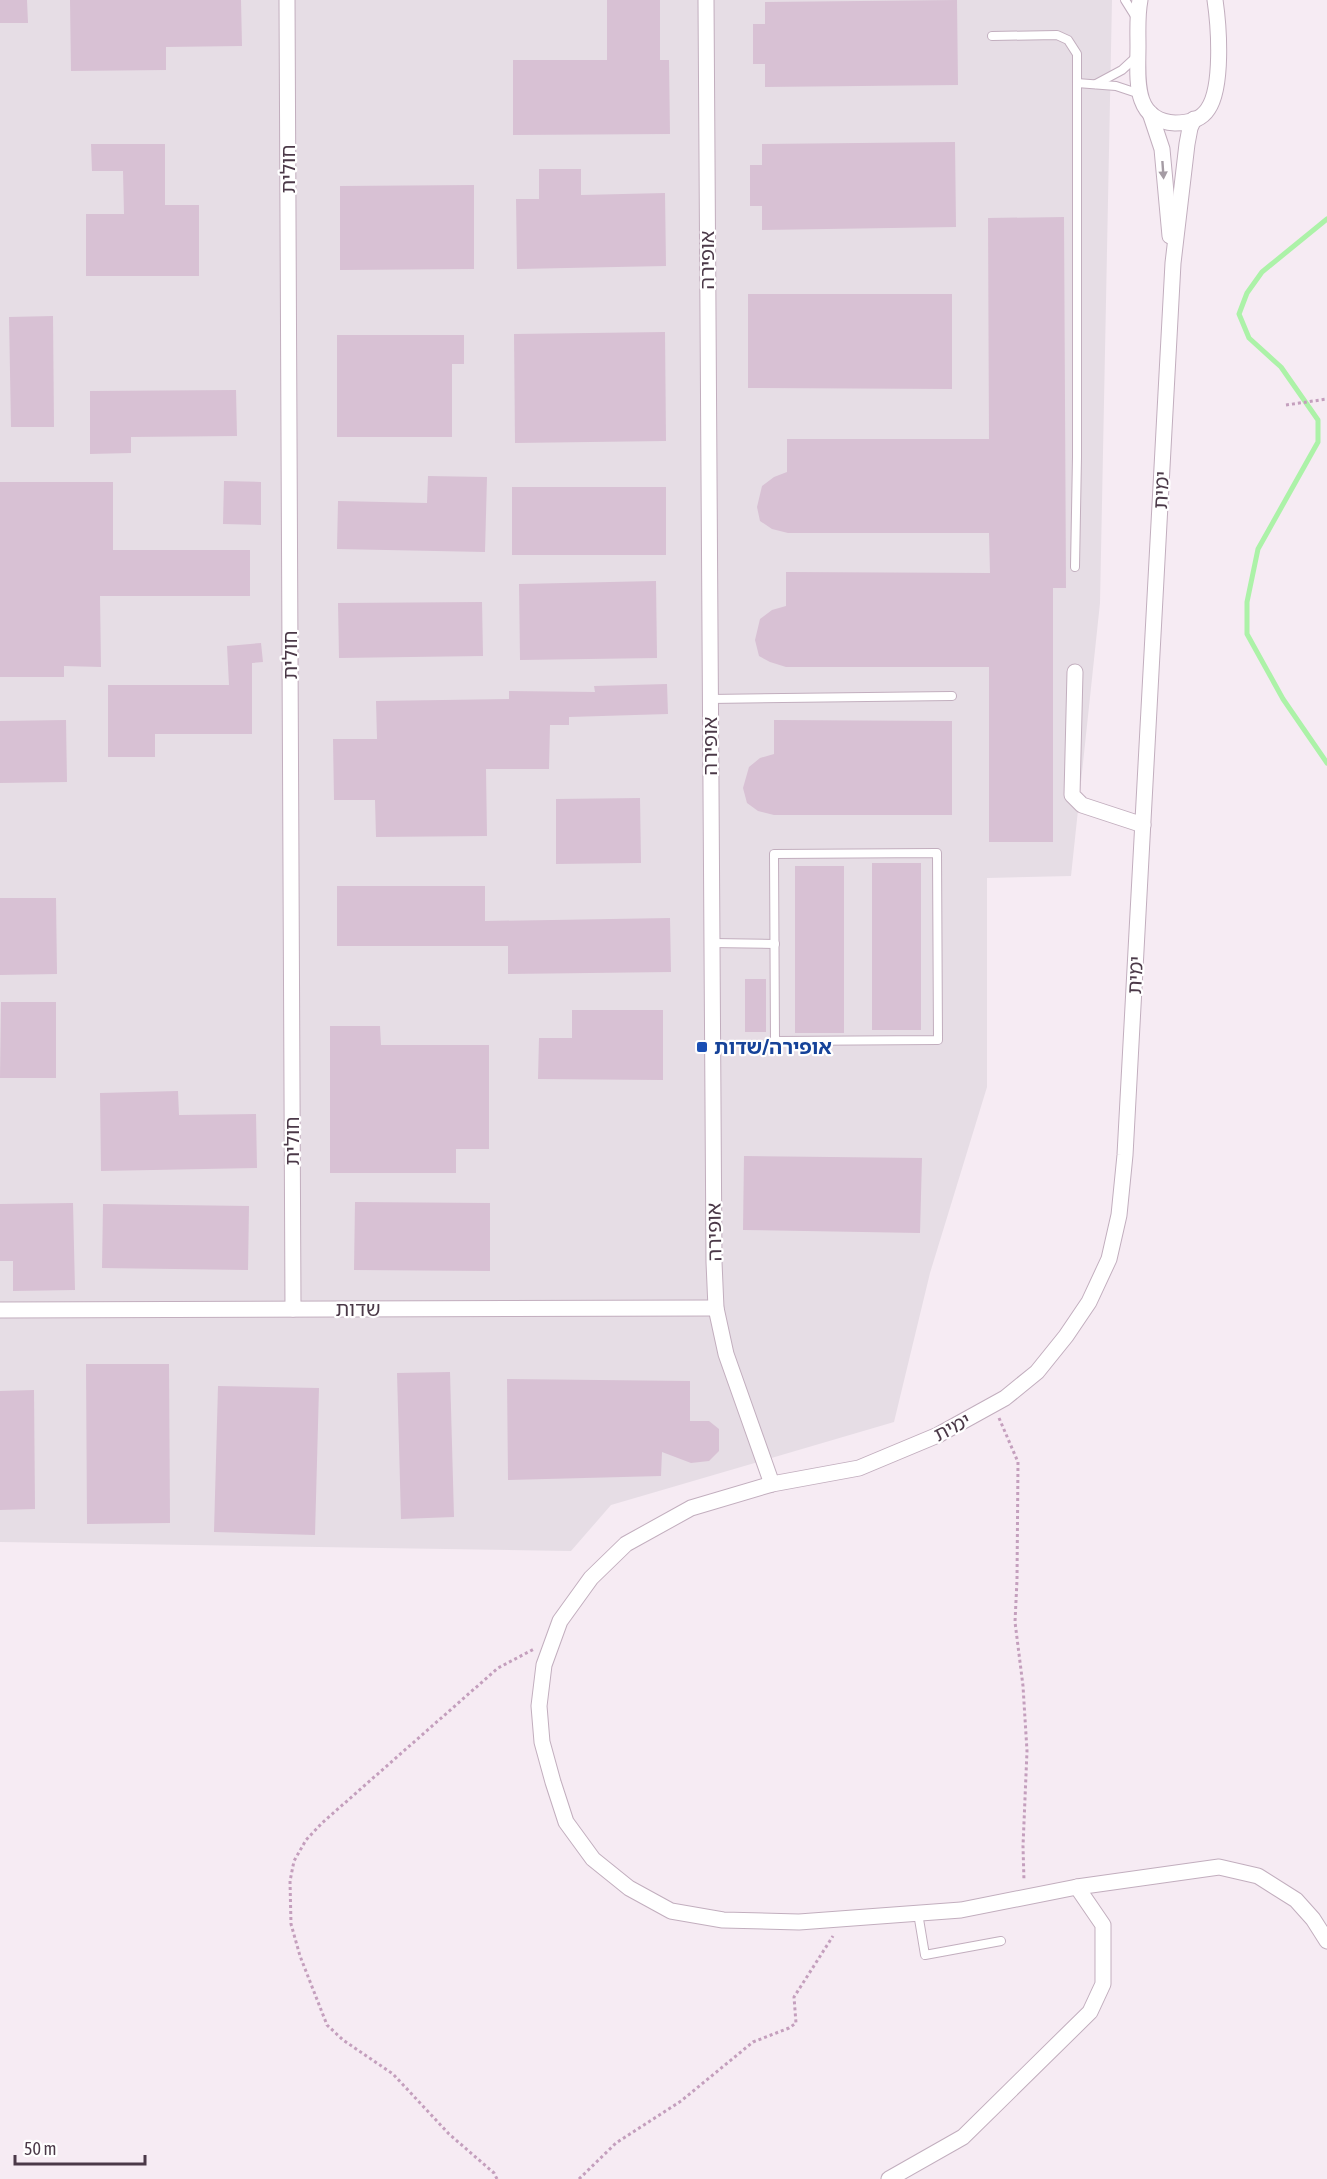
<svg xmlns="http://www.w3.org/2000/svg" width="1327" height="2179" viewBox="0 0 1327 2179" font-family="'Asap Condensed','Noto Sans Hebrew',sans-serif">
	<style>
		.industrial { fill: #e6dde5 }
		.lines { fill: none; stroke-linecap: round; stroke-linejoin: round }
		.stream { stroke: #acf2a8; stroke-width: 5 }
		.building { fill: #d8c1d4 }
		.lane-casing { stroke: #c2aebe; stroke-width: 10 }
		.street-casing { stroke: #c2aebe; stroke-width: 17 }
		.path { stroke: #c49fbd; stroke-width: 3; stroke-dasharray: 3 3; stroke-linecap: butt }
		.lane { stroke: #fff; stroke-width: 8 }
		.street { stroke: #fff; stroke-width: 15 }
		.oneway { fill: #a59ca4 }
		.transit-dot { fill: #1a4fb4; stroke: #fff; stroke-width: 2 }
		.labels { text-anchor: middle; stroke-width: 4.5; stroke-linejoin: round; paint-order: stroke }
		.street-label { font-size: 20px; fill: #4b3948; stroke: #fff }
		.transit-label { font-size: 20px; font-weight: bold; fill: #164399; stroke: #fff; text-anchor: start }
	</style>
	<rect width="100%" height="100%" fill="#f6ebf3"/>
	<path class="industrial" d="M 0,0 L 1112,0 L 1100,603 L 1071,876 L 987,878 L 987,1087 L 930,1273 L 894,1422 L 611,1505 L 571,1551 L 0,1542 Z"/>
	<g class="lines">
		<path class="stream" d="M 1327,219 L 1262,272 L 1247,293 L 1239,314 L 1249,338 L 1281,367 L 1318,420 L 1318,442 L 1258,549 L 1247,602 L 1247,634 L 1283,699 L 1327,763"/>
	</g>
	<g class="building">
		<path d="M 0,0 L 27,0 L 28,23 L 0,23 Z"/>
		<path d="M 70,0 L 241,0 L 242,46 L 166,47 L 166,70 L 71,71 Z"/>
		<path d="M 607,0 L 660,0 L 660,60 L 669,60 L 670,134 L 513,135 L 513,60 L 607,60 Z"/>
		<path d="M 957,0 L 958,85 L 765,87 L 765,64 L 753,64 L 753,24 L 765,24 L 765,2 Z"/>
		<path d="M 955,142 L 956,227 L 762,230 L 762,206 L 750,206 L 750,165 L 762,165 L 762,144 Z"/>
		<path d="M 91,144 L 165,144 L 165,205 L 199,205 L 199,276 L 86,276 L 86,214 L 124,214 L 123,171 L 92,171 Z"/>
		<path d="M 539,169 L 581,169 L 581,195 L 665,193 L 666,266 L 517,269 L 516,199 L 539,199 Z"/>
		<path d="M 474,185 L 474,269 L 340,270 L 340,186 Z"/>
		<path d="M 1064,217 L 1066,588 L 1053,588 L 1053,842 L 989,842 L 989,667 L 786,667 L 770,662 L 759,656 L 755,640 L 760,619 L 772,610 L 786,606 L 786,572 L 990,573 L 989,533 L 788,533 L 772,529 L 760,521 L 757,507 L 762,486 L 774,477 L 787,472 L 787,439 L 989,439 L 988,218 Z"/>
		<path d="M 748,294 L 952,294 L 952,389 L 748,388 Z"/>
		<path d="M 53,316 L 54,427 L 11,427 L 9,317 Z"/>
		<path d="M 665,332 L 666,441 L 515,443 L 514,334 Z"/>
		<path d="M 337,335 L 464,335 L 464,364 L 452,364 L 452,437 L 337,437 Z"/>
		<path d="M 236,390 L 237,436 L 131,437 L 131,453 L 90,454 L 90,391 Z"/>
		<path d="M 428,476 L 487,477 L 485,552 L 337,549 L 338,501 L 427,503 Z"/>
		<path d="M 224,481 L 261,482 L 261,525 L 223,524 Z"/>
		<path d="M 0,482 L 113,482 L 113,550 L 250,550 L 250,596 L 100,596 L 101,667 L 64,666 L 64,677 L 0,677 Z"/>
		<rect x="512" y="487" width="154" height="68"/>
		<path d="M 656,581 L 657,658 L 520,660 L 519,584 Z"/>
		<path d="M 482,602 L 483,656 L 339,658 L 338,603 Z"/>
		<path d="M 261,643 L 263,662 L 252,663 L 252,734 L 155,734 L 155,757 L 108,757 L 108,685 L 229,685 L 227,646 Z"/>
		<path d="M 667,684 L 668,714 L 569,717 L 569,725 L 550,725 L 549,769 L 486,769 L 487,836 L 376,837 L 375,800 L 334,800 L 333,739 L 377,739 L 376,701 L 509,699 L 509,691 L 595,692 L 594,686 Z"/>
		<path d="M 66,720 L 67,782 L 0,783 L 0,721 Z"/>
		<path d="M 774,720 L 952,721 L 952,815 L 774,815 L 758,811 L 747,803 L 743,788 L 749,767 L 760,758 L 774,754 Z"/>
		<path d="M 640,798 L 641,863 L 556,864 L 556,799 Z"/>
		<rect x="872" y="863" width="49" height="167"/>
		<rect x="795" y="866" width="49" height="167"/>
		<path d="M 337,886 L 485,886 L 485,921 L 670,918 L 671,972 L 508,974 L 508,946 L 337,946 Z"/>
		<path d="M 0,898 L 56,898 L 57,974 L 0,975 Z"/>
		<rect x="745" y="979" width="21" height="53"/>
		<path d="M 1,1002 L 56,1002 L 56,1078 L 0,1078 Z"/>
		<path d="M 572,1010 L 663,1010 L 663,1080 L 538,1079 L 539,1038 L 572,1038 Z"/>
		<path d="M 330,1026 L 380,1026 L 381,1045 L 489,1045 L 489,1149 L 456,1149 L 456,1173 L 330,1173 Z"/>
		<path d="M 178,1091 L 179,1115 L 256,1114 L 257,1168 L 101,1171 L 100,1093 Z"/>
		<path d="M 744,1156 L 922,1158 L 920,1233 L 743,1230 Z"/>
		<path d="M 355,1202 L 490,1203 L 490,1271 L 354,1270 Z"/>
		<path d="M 73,1203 L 75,1290 L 13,1291 L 13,1261 L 0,1261 L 0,1204 Z"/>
		<path d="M 103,1204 L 249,1206 L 248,1270 L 102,1268 Z"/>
		<path d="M 86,1364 L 169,1364 L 170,1523 L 87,1524 Z"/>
		<path d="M 450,1372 L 454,1517 L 401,1519 L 397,1373 Z"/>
		<path d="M 507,1379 L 690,1381 L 690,1421 L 709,1421 L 719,1429 L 719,1451 L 709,1461 L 691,1463 L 662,1452 L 661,1476 L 508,1480 Z"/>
		<path d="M 218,1386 L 319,1388 L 315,1535 L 214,1532 Z"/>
		<path d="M 34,1390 L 35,1509 L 0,1510 L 0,1391 Z"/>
	</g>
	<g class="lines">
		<defs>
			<g id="lane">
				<path d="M 1125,0 L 1135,16"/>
				<path d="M 992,36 L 1057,35 L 1068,40 L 1077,54 L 1077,457 L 1075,567"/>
				<path d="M 1077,83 L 1116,86 L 1140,94"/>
				<path d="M 1096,84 L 1122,70 L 1135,58"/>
				<path d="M 710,699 L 952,696"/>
				<path d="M 937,853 L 938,1040 L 775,1041 L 774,854 Z"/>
				<path d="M 712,943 L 775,944"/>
				<path d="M 918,1913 L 925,1955 L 1001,1941"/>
			</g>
			<g id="street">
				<path d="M 287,0 L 293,1309"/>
				<path d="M 706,0 L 714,1262 L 716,1308 L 726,1354 L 772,1484"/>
				<path d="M 1140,0 C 1137,15 1138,31 1138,46 C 1138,77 1132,121 1175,123 C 1187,123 1201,120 1208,109 C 1223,87 1219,27 1215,0"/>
				<path d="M 1150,113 L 1162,149 L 1170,236"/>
				<path d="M 1194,119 L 1190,128 L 1187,144 L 1173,263 L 1125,1155 L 1119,1215 L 1109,1259 L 1089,1302 L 1066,1336 L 1037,1372 L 1005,1398 L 938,1435 L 859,1468 L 772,1484 L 691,1508 L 626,1544 L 591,1578 L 560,1621 L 544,1665 L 539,1706 L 542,1742 L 553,1782 L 566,1822 L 593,1859 L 629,1888 L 671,1911 L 723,1920 L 799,1922 L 961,1910 L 1077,1887 L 1219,1867 L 1258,1876 L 1296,1900 L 1313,1919 L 1327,1941"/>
				<path d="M 1075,672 L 1072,795 L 1082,805 L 1143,825"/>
				<path d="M 0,1310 L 716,1308"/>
				<path d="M 889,2179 L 963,2137 L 1090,2012 L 1103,1984 L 1103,1925 L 1077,1887"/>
			</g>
		</defs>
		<use href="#lane" class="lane-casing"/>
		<use href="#street" class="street-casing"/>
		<g class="path">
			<path d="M 1286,405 L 1327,399"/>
			<path d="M 999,1418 L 1018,1462 L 1017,1580 L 1015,1622 L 1023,1686 L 1027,1751 L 1023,1846 L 1024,1881"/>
			<path d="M 497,2179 L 494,2173 L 449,2134 L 393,2074 L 343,2040 L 327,2025 L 300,1956 L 291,1924 L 290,1881 L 294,1861 L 306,1840 L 322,1823 L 498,1668 L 534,1649"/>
			<path d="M 579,2179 L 616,2143 L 681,2101 L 753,2042 L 789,2028 L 796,2023 L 794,1997 L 833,1936"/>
		</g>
		<use href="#lane" class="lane"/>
		<use href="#street" class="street"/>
	</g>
	<defs><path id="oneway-solid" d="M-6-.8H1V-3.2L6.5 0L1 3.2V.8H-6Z" transform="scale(1.5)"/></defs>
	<use class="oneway" href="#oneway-solid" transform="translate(1163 170) rotate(86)"/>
	<rect class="transit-dot" x="696" y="1041" width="12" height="12" rx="3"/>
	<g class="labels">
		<g class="street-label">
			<text transform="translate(288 169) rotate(-90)" y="7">חולית</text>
			<text transform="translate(707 260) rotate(-90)" y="7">אופירה</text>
			<text transform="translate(1161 490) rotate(-87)" y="7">ימית</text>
			<text transform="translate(290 655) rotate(-90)" y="7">חולית</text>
			<text transform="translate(710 746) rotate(-90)" y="7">אופירה</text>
			<text transform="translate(1135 975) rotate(-87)" y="7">ימית</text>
			<text transform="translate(292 1141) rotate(-90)" y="7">חולית</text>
			<text transform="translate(714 1232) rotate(-91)" y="7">אופירה</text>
			<text x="358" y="1316">שדות</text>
			<text transform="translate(952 1427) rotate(-27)" y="7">ימית</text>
		</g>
		<g class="transit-label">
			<text x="714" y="1054">אופירה/שדות</text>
		</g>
	</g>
	<path d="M15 2155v9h130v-9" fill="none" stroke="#4b3948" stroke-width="3"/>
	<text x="24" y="2155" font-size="18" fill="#4b3948" stroke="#ffffff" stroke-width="4.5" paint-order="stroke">50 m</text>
</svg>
